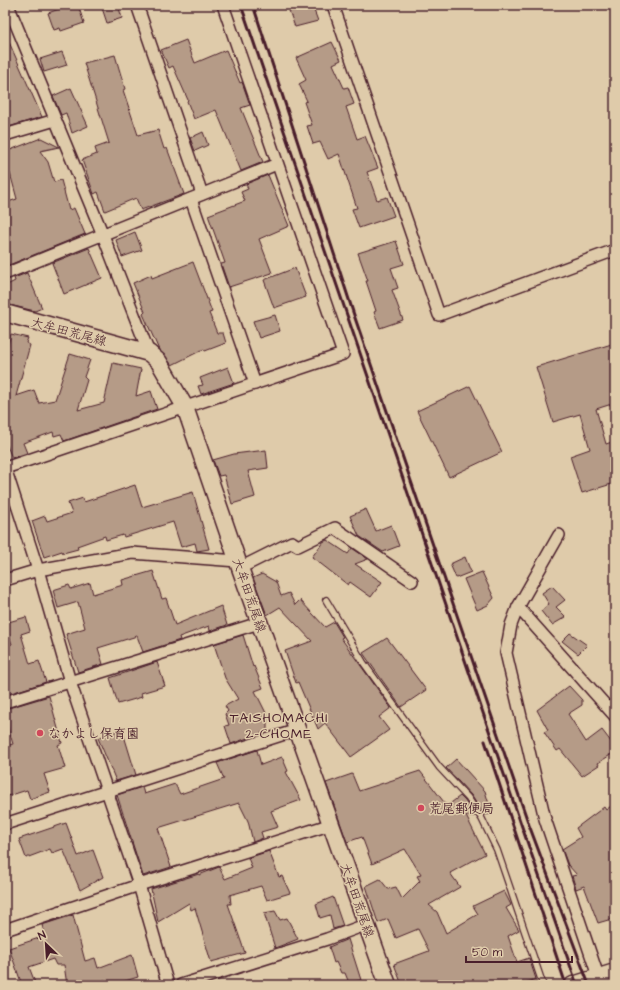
<svg xmlns="http://www.w3.org/2000/svg" width="620" height="990" viewBox="0 0 620 990" font-family="'Architects Daughter','Klee One',sans-serif">
	<style>
		.building { fill: #b59b87; stroke: #4a1f2b }
		.lines { fill: none; stroke-linecap: round; stroke-linejoin: round }
		.lane-casing { stroke: #4a1f2b; stroke-width: 8 }
		.street-casing { stroke: #4a1f2b; stroke-width: 14 }
		.secondary-casing { stroke: #4a1f2b; stroke-width: 19 }
		.lane { stroke: #dfcbaa; stroke-width: 5.5 }
		.street { stroke: #dfcbaa; stroke-width: 11 }
		.secondary { stroke: #dfcbaa; stroke-width: 16 }
		.rail { stroke: #4a1f2b; stroke-width: 3 }
		.poi-dot { fill: #d1495b; stroke: #dfcbaa; stroke-width: 1.5 }
		.labels { text-anchor: middle; stroke-width: 3; stroke-linejoin: round; paint-order: stroke }
		.street-label { font-size: 13px; fill: #4a1f2b; stroke: #dfcbaa }
		.poi-label { font-size: 13px; font-weight: bold; fill: #4a1f2b; stroke: #dfcbaa; text-anchor: start }
		.neighbourhood-label { font-size: 14px; letter-spacing: 1px; fill: #4a1f2b; stroke: #dfcbaa }
	</style>
	<rect width="100%" height="100%" fill="#dfcbaa"/>
	<filter id="ink" filterUnits="userSpaceOnUse"><feTurbulence type="fractalNoise" baseFrequency=".025" numOctaves="2"/><feDisplacementMap in="SourceGraphic" scale="8" xChannelSelector="R" yChannelSelector="G"/><feConvolveMatrix kernelMatrix="1 2 1 2 8 2 1 2 1" color-interpolation-filters="sRGB"/></filter>
	<g filter="url(#ink)">
		<g class="building">
			<path d="M 58,5 L 78,5 L 84,23 L 61,31 L 60,28 L 54,30 L 48,13 L 59,9 Z"/>
			<path d="M 101,5 L 118,5 L 122,18 L 107,23 Z"/>
			<path d="M 287,5 L 312,5 L 318,21 L 295,27 Z"/>
			<path d="M 5,33 L 42,117 L 5,128 Z"/>
			<path d="M 186,40 L 195,63 L 226,50 L 240,83 L 242,82 L 250,105 L 241,108 L 263,162 L 241,171 L 216,110 L 194,119 L 187,101 L 188,100 L 173,66 L 169,68 L 161,50 Z"/>
			<path d="M 332,42 L 341,60 L 333,64 L 344,88 L 348,87 L 354,104 L 346,107 L 357,139 L 365,136 L 378,168 L 367,172 L 377,200 L 387,197 L 394,216 L 359,228 L 352,209 L 357,208 L 339,154 L 328,159 L 320,142 L 313,144 L 307,126 L 312,125 L 304,102 L 307,101 L 299,84 L 306,80 L 296,58 Z"/>
			<path d="M 62,52 L 67,65 L 44,72 L 40,59 Z"/>
			<path d="M 115,55 L 125,89 L 123,90 L 138,135 L 158,130 L 164,149 L 167,148 L 184,194 L 141,210 L 136,198 L 105,211 L 98,192 L 94,194 L 82,160 L 97,154 L 95,148 L 109,143 L 84,63 Z"/>
			<path d="M 71,88 L 88,126 L 72,133 L 66,113 L 61,115 L 53,96 Z"/>
			<path d="M 203,132 L 208,145 L 195,151 L 190,138 Z"/>
			<path d="M 41,138 L 59,147 L 40,151 L 48,162 L 54,182 L 61,180 L 69,210 L 74,208 L 85,234 L 9,265 L 5,256 L 5,203 L 17,199 L 10,173 L 5,175 L 5,152 Z"/>
			<path d="M 268,175 L 289,226 L 259,239 L 272,273 L 229,287 L 221,264 L 225,263 L 208,215 L 245,201 L 241,192 L 248,189 L 246,184 Z"/>
			<path d="M 135,232 L 142,250 L 122,257 L 116,240 Z"/>
			<path d="M 396,241 L 404,264 L 391,268 L 398,288 L 392,290 L 403,320 L 380,328 L 374,312 L 376,311 L 366,281 L 368,281 L 358,253 Z"/>
			<path d="M 89,248 L 102,278 L 64,294 L 52,263 Z"/>
			<path d="M 193,262 L 212,312 L 209,313 L 217,333 L 223,333 L 226,343 L 205,351 L 204,349 L 172,365 L 159,350 L 143,314 L 145,312 L 133,283 L 151,275 L 152,278 Z"/>
			<path d="M 295,268 L 306,297 L 274,308 L 264,280 Z"/>
			<path d="M 27,273 L 42,308 L 35,311 L 5,304 L 5,286 L 15,281 L 14,278 Z"/>
			<path d="M 275,315 L 280,331 L 259,338 L 253,321 Z"/>
			<path d="M 11,334 L 28,338 L 26,343 L 30,345 L 16,396 L 34,390 L 39,403 L 55,400 L 70,354 L 90,360 L 84,377 L 87,380 L 78,410 L 104,403 L 113,363 L 141,369 L 136,396 L 151,391 L 157,409 L 64,441 L 61,434 L 54,436 L 53,432 L 23,443 L 27,453 L 12,458 L 5,441 L 5,355 Z"/>
			<path d="M 615,343 L 615,403 L 596,409 L 606,444 L 615,441 L 615,483 L 582,493 L 570,456 L 590,449 L 580,414 L 553,422 L 536,367 Z"/>
			<path d="M 228,367 L 234,383 L 201,394 L 198,386 L 203,385 L 200,378 Z"/>
			<path d="M 470,386 L 502,452 L 449,477 L 417,411 Z"/>
			<path d="M 266,450 L 268,468 L 248,471 L 255,497 L 232,504 L 224,475 L 219,476 L 213,460 L 234,454 Z"/>
			<path d="M 135,485 L 142,507 L 193,492 L 209,549 L 197,551 L 195,543 L 181,547 L 173,522 L 124,537 L 123,535 L 106,540 L 105,536 L 77,546 L 78,549 L 63,553 L 62,551 L 44,557 L 32,521 L 45,516 L 47,521 L 72,513 L 68,503 L 83,498 L 84,502 Z"/>
			<path d="M 366,509 L 376,531 L 391,525 L 399,546 L 383,552 L 359,536 L 350,516 Z"/>
			<path d="M 327,540 L 348,554 L 352,548 L 368,559 L 355,564 L 382,582 L 371,597 L 350,582 L 348,585 L 312,557 L 323,542 Z"/>
			<path d="M 465,557 L 471,572 L 456,578 L 450,564 Z"/>
			<path d="M 153,571 L 162,599 L 166,598 L 175,625 L 221,606 L 227,625 L 210,631 L 209,626 L 179,637 L 180,640 L 143,652 L 137,636 L 98,648 L 103,664 L 78,672 L 66,634 L 85,628 L 78,602 L 58,608 L 53,590 L 69,585 L 71,589 L 90,583 L 93,594 L 123,585 L 122,580 Z"/>
			<path d="M 482,572 L 494,598 L 488,605 L 477,610 L 464,579 Z"/>
			<path d="M 262,574 L 276,582 L 281,596 L 289,593 L 295,605 L 300,600 L 325,627 L 334,622 L 343,637 L 341,638 L 391,708 L 379,717 L 389,730 L 351,757 L 325,723 L 318,729 L 298,682 L 296,683 L 285,651 L 312,641 L 280,607 L 267,615 L 253,578 Z"/>
			<path d="M 552,586 L 565,600 L 556,607 L 566,617 L 552,625 L 541,611 L 549,604 L 542,593 Z"/>
			<path d="M 26,617 L 30,631 L 21,634 L 30,664 L 39,661 L 46,682 L 5,695 L 5,646 L 12,644 L 5,623 Z"/>
			<path d="M 570,633 L 587,645 L 578,654 L 562,641 Z"/>
			<path d="M 243,635 L 253,667 L 254,666 L 263,688 L 255,691 L 267,715 L 267,731 L 231,744 L 225,726 L 229,725 L 225,714 L 228,711 L 225,706 L 238,699 L 225,678 L 214,644 Z"/>
			<path d="M 387,638 L 426,690 L 401,707 L 363,653 Z"/>
			<path d="M 157,662 L 165,686 L 141,693 L 142,697 L 118,704 L 110,678 Z"/>
			<path d="M 569,686 L 582,700 L 582,705 L 568,714 L 586,742 L 602,730 L 615,747 L 615,752 L 598,763 L 599,765 L 582,776 L 560,749 L 557,751 L 544,732 L 548,730 L 537,710 Z"/>
			<path d="M 49,696 L 62,743 L 58,745 L 65,768 L 44,774 L 50,792 L 30,799 L 27,790 L 5,797 L 5,746 L 13,744 L 5,718 L 5,709 Z"/>
			<path d="M 122,729 L 136,775 L 116,781 L 98,738 Z"/>
			<path d="M 257,750 L 261,765 L 282,757 L 288,771 L 286,772 L 301,800 L 271,811 L 278,827 L 261,832 L 263,838 L 253,842 L 248,821 L 239,803 L 158,828 L 171,867 L 143,876 L 117,795 L 142,787 L 144,794 L 175,784 L 180,794 L 224,779 L 217,763 Z"/>
			<path d="M 456,759 L 485,791 L 492,814 L 484,815 L 471,795 L 446,768 Z"/>
			<path d="M 420,771 L 447,806 L 460,796 L 465,801 L 475,816 L 466,816 L 485,854 L 450,873 L 460,887 L 429,905 L 437,912 L 446,933 L 478,914 L 473,906 L 504,891 L 511,905 L 506,908 L 519,930 L 508,936 L 517,962 L 529,958 L 536,979 L 518,985 L 402,985 L 394,964 L 429,951 L 418,929 L 396,938 L 388,919 L 378,923 L 366,886 L 380,879 L 388,889 L 396,887 L 402,899 L 420,881 L 417,876 L 421,875 L 405,849 L 372,864 L 362,837 L 347,842 L 326,783 L 352,774 L 359,791 Z"/>
			<path d="M 615,803 L 615,918 L 598,923 L 584,886 L 576,889 L 572,876 L 577,875 L 568,865 L 562,849 L 581,837 L 576,828 L 604,807 L 606,810 Z"/>
			<path d="M 66,823 L 78,856 L 93,850 L 103,877 L 80,890 L 63,849 L 52,853 L 50,849 L 26,858 L 19,839 Z"/>
			<path d="M 269,851 L 279,877 L 282,876 L 290,893 L 267,900 L 261,886 L 230,895 L 231,904 L 228,904 L 245,953 L 211,962 L 195,908 L 191,910 L 189,903 L 158,922 L 151,889 L 199,874 L 199,875 L 219,867 L 225,879 L 252,868 L 248,858 Z"/>
			<path d="M 333,897 L 343,926 L 333,929 L 330,915 L 320,918 L 316,904 Z"/>
			<path d="M 275,911 L 280,920 L 287,918 L 298,939 L 275,948 L 264,913 Z"/>
			<path d="M 73,915 L 85,961 L 95,958 L 98,968 L 132,955 L 138,977 L 122,982 L 122,985 L 107,985 L 105,980 L 84,985 L 67,985 L 64,965 L 56,965 L 53,959 L 29,967 L 36,985 L 22,985 L 9,948 L 45,936 L 42,925 Z"/>
			<path d="M 348,939 L 361,980 L 349,983 L 345,973 L 341,973 L 336,962 L 334,963 L 329,947 Z"/>
		</g>
		<g class="lines">
			<defs>
				<path id="lane" d="M 326,600 L 363,662 L 439,767 L 468,798 L 482,819 L 497,850 L 543,985"/>
				<g id="street">
					<path d="M 8,5 L 103,235 L 149,353"/>
					<path d="M 137,5 L 202,194"/>
					<path d="M 333,5 L 439,315 L 615,250"/>
					<path d="M 5,135 L 55,120"/>
					<path d="M 191,199 L 255,384"/>
					<path d="M 5,274 L 277,164"/>
					<path d="M 5,468 L 343,354 L 223,5"/>
					<path d="M 5,468 L 38,570 L 70,682 L 139,885 L 168,985"/>
					<path d="M 559,535 L 518,607 L 511,625 L 506,653 L 545,819 L 598,976"/>
					<path d="M 240,568 L 292,542 L 298,546 L 335,528 L 412,581"/>
					<path d="M 5,580 L 38,570 L 132,553 L 237,561"/>
					<path d="M 518,607 L 615,716"/>
					<path d="M 5,702 L 259,623"/>
					<path d="M 5,824 L 297,730"/>
					<path d="M 5,930 L 139,885 L 332,824"/>
					<path d="M 181,985 L 327,939 L 365,925"/>
				</g>
				<g id="secondary">
					<path d="M 5,313 L 149,353 L 159,362 L 185,407 L 240,568 L 388,985"/>
					<path d="M 573,985 L 615,972"/>
				</g>
			</defs>
			<use href="#lane" class="lane-casing"/>
			<use href="#street" class="street-casing"/>
			<use href="#secondary" class="secondary-casing"/>
			<use href="#lane" class="lane"/>
			<use href="#street" class="street"/>
			<use href="#secondary" class="secondary"/>
			<g class="rail">
				<path d="M 241,5 L 521,824 L 577,985"/>
				<path d="M 253,5 L 354,315 L 529,825 L 589,985"/>
				<path d="M 485,741 L 566,985"/>
			</g>
		</g>
	</g>
	<g class="poi-dot">
		<circle cx="40" cy="733" r="4"/>
		<circle cx="421" cy="808" r="4"/>
	</g>
	<g class="labels">
		<g class="street-label">
			<text transform="translate(69 331) rotate(15)" y="5">大牟田荒尾線</text>
			<text transform="translate(250 595) rotate(71)" y="5">大牟田荒尾線</text>
			<text transform="translate(358 900) rotate(71)" y="5">大牟田荒尾線</text>
		</g>
		<g class="poi-label">
			<text x="48" y="738">なかよし保育園</text>
			<text x="429" y="813">荒尾郵便局</text>
		</g>
		<g class="neighbourhood-label">
			<text x="279" y="722">TAISHOMACHI<tspan x="279" dy="16">2-CHOME</tspan></text>
		</g>
	</g>
	<rect width="620" height="990" fill="none" stroke="#dfcbaa" stroke-width="20"/>
	<rect x="10" y="10" width="600" height="970" fill="none" stroke="#4a1f2b" stroke-width="1.5" filter="url(#ink)"/>
	<g transform="translate(46 944) rotate(335)" stroke="#dfcbaa" stroke-width="3" paint-order="stroke">
	<path d="M0-3L7 15L0 10L-7 15Z" fill="#4a1f2b"/>
	<text y="-6" font-size="11" font-weight="bold" text-anchor="middle" fill="#4a1f2b">N</text>
	</g>
	<path d="M466 956v6h106v-6" fill="none" stroke="#4a1f2b" stroke-width="2"/>
	<text x="472" y="956" font-size="12" fill="#4a1f2b" stroke="#dfcbaa" stroke-width="3" paint-order="stroke">50 m</text>
</svg>
